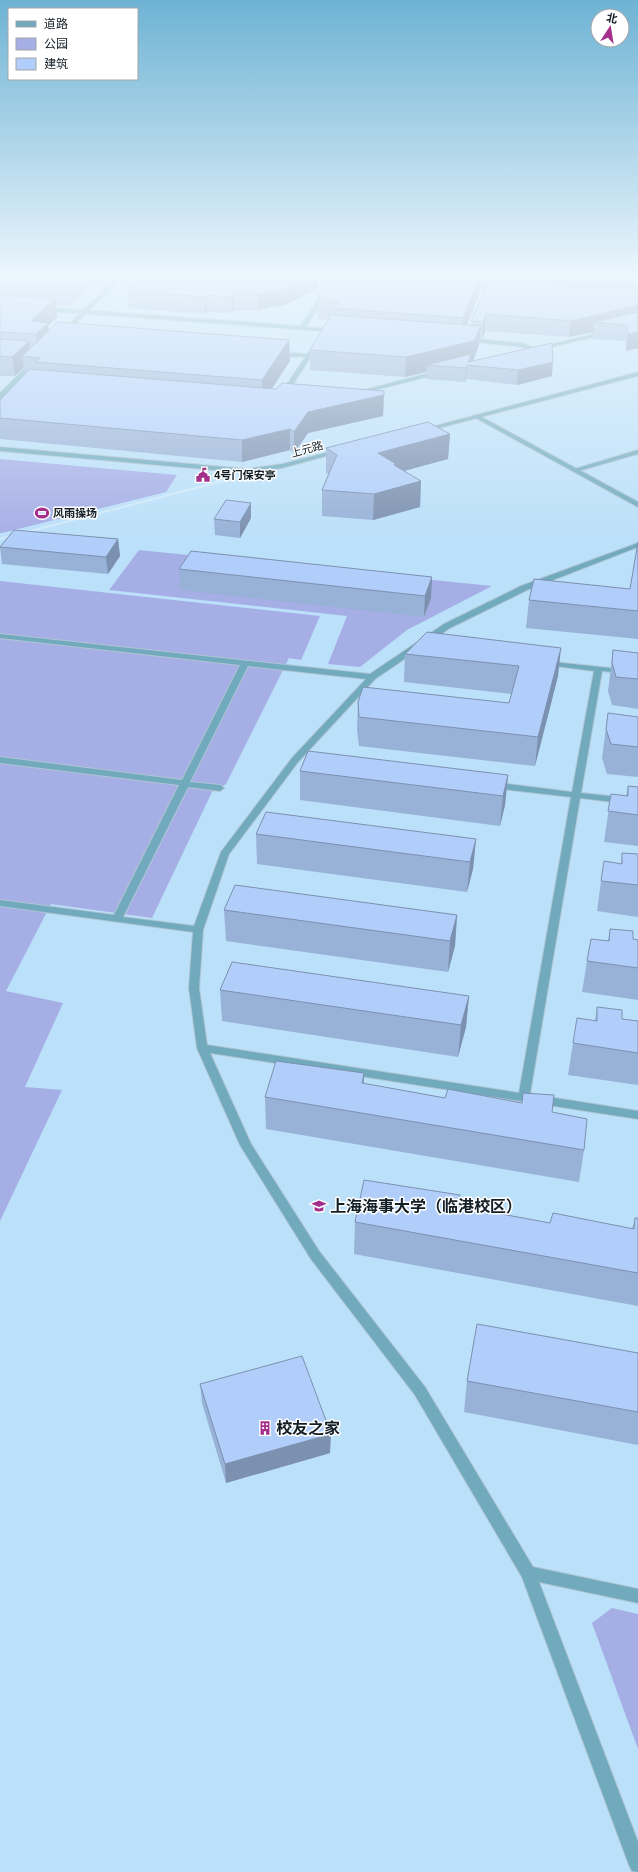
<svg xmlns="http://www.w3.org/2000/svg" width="638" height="1872" viewBox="0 0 638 1872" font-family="'IBM Plex Sans','Noto Sans SC',sans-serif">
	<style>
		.built { fill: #bbe0f9 }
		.green { fill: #a6aee6 }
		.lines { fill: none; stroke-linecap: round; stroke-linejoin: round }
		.service-casing { stroke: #b0c5d4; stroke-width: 2 }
		.minor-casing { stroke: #b0c5d4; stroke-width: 2 }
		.service { fill: #70aabc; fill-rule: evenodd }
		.minor { fill: #70aabc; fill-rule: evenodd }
		.wall { fill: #98b1d7; fill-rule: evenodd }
		.shaded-wall { fill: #7c90af }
		.building { fill: #b1cefa; stroke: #7c90af }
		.labels { text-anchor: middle; stroke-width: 3; stroke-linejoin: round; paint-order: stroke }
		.far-street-label { font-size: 11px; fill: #131e26; stroke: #fff }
		.far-poi-label { font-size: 11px; font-weight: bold; fill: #131e26; stroke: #fff; text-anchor: start }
		.near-poi-label { font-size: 16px; font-weight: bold; fill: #131e26; stroke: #fff; text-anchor: start }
	</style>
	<rect width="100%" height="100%" fill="#d2eafa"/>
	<g class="built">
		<path d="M 0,277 L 638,277 L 638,372 L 0,538 Z"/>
		<path d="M 638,374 L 638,1872 L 0,1872 L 0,540 Z"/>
	</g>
	<g class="green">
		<path d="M 0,277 L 100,277 L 70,306 L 0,301 Z"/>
		<path d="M 0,459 L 177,475 L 166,492 L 2,533 L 0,533 Z"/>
		<path d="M 139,550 L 492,586 L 407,630 L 360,667 L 328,664 L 347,616 L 109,590 Z"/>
		<path d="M 0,581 L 320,616 L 301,660 L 289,658 L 226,784 L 212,792 L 152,918 L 51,904 L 6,991 L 63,1003 L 25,1087 L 62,1090 L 0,1221 Z"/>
		<path d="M 612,1608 L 638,1614 L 638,1749 L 592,1623 Z"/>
	</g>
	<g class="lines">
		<defs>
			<g id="service">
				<path d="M 325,277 L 330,277 L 334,283 L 306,327 L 337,329 L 338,330 L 335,332 L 44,311 L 41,309 L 44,307 L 300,326 L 329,283 Z"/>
				<path d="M 605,331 L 608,333 L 607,334 L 539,350 L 536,348 Z"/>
				<path d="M 467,338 L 522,343 L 537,349 L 534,351 L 521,347 L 465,341 L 464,340 Z"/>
				<path d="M 317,341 L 320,343 L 286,395 L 281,396 L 280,395 L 305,357 L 277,356 L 274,354 L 277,352 L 307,354 Z"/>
				<path d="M 440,370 L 442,371 L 442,373 L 356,395 L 353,393 Z"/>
				<path d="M 474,415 L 478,415 L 638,502 L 638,507 L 474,417 Z"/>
				<path d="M 638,543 L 638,547 L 527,590 L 450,628 L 375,679 L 298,762 L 229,854 L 203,930 L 199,988 L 207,1045 L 519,1093 L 571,797 L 493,788 L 489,785 L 493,782 L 572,792 L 594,671 L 547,665 L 544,665 L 544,661 L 638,671 L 638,675 L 602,671 L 581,793 L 638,799 L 638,805 L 580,798 L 530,1094 L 638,1111 L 638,1119 L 210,1053 L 251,1144 L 319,1251 L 425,1387 L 533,1567 L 638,1589 L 638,1603 L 539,1582 L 638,1842 L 638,1872 L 632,1871 L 629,1865 L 522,1577 L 415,1395 L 311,1259 L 240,1145 L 197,1048 L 189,988 L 193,932 L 0,906 L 0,900 L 114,915 L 179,785 L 0,763 L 0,757 L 182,780 L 240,665 L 0,638 L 0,634 L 370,674 L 444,624 L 521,586 ZM 248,666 L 366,679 L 292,758 L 221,852 L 194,926 L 123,917 L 188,787 L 220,791 L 224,788 L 220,785 L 190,782 Z"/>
			</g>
			<g id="minor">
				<path d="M 117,277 L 123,277 L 64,335 L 60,335 L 60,333 Z"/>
				<path d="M 33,360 L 38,361 L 2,398 L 0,399 L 0,393 Z"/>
				<path d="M 638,372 L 638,376 L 420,433 L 416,431 Z"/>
				<path d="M 0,447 L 248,469 L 282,464 L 341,449 L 345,451 L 282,468 L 248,473 L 0,451 Z"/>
				<path d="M 638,450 L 638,454 L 575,472 L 571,470 Z"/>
			</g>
		</defs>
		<use href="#service" class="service-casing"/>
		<use href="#minor" class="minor-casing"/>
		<use href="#service" class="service"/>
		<use href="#minor" class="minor"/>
	</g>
	<g class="wall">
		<path d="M 470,277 L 638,277 L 638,348 L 626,351 L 625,341 L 592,339 L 593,332 L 569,337 L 485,331 L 482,339 L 480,338 L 479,345 L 473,361 L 552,376 L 517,385 L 466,379 L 465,382 L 426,379 L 426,372 L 405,377 L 310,370 L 310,350 L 328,320 L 318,319 L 318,300 L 468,280 ZM 479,290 L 484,290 L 471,321 L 471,325 L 467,325 L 479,295 Z"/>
		<path d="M 318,288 L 285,305 L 258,310 L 234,311 L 232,313 L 207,312 L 205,314 L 129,308 L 128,291 Z"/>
		<path d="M 0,295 L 57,317 L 48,326 L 49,331 L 289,340 L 290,361 L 271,389 L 384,395 L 383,416 L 308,433 L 294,453 L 290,450 L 242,462 L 0,439 L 0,400 L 25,374 L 24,367 L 15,376 L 0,376 Z"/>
		<path d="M 450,434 L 448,459 L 404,471 L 421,481 L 420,507 L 373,520 L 322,516 L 322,490 L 328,474 L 326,473 L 326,448 Z"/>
		<path d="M 251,503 L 251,518 L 240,538 L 215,535 L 214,519 Z"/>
		<path d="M 118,539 L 120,556 L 108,574 L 2,564 L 0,547 Z"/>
		<path d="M 638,542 L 638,639 L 526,628 L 529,600 L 630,589 Z"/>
		<path d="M 179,569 L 432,577 L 431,598 L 424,617 L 180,590 Z"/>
		<path d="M 427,632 L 558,676 L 535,766 L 359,746 L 357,730 L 358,702 L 509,703 L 512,694 L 404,682 L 405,654 Z"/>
		<path d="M 613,650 L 638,653 L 638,709 L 612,705 L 608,691 Z"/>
		<path d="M 608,713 L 638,717 L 638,777 L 607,774 L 602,758 Z"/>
		<path d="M 300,771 L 508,775 L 505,805 L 500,826 L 300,800 Z"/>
		<path d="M 628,786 L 638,787 L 638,846 L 604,842 L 611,794 L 626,796 Z"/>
		<path d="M 256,834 L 476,839 L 473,869 L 467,892 L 257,864 Z"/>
		<path d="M 622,853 L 638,854 L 638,917 L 597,911 L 601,881 L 621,863 Z"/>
		<path d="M 224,910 L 457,915 L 455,946 L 448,972 L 226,941 Z"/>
		<path d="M 610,929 L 633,939 L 638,940 L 638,1000 L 582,992 L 587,961 L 608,941 Z"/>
		<path d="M 220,990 L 469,996 L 466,1027 L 458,1057 L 222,1021 Z"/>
		<path d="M 597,1007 L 622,1019 L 638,1021 L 638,1085 L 568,1075 L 573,1043 L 595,1021 Z"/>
		<path d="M 364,1084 L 445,1098 L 552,1112 L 584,1150 L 579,1182 L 266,1129 L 265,1097 Z"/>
		<path d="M 460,1195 L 459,1206 L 550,1223 L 632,1229 L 635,1218 L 638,1218 L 638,1306 L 354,1254 L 355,1222 Z"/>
		<path d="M 638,1353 L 638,1445 L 464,1412 L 467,1381 Z"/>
		<path d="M 200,1384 L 330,1453 L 226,1483 L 202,1403 Z"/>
	</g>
	<g class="shaded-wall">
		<path d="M 307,277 L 318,277 L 318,288 L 285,305 L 258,310 L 257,294 Z"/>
		<path d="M 480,277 L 479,295 L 462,337 L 463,318 Z"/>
		<path d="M 234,294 L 234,311 L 232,313 L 232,297 Z"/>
		<path d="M 206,295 L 207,312 L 205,314 L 205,297 Z"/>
		<path d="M 55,299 L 57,317 L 48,326 L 50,341 L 38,353 L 36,334 L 31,321 Z"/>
		<path d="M 638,305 L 638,321 L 594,322 L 593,332 L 569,337 L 571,321 Z"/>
		<path d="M 486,314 L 485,331 L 482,339 L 483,322 Z"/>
		<path d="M 481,326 L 479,345 L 473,361 L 468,365 L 427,365 L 426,372 L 405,377 L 406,357 Z"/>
		<path d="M 638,332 L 638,348 L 626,351 L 628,334 Z"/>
		<path d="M 289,340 L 290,361 L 263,402 L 262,380 Z"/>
		<path d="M 29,341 L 31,357 L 22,356 L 24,367 L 15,376 L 12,357 Z"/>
		<path d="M 553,362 L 552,376 L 517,385 L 518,370 Z"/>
		<path d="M 467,365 L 466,379 L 465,382 L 466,368 Z"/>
		<path d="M 384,395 L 383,416 L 308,433 L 294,453 L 294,432 L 308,412 Z"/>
		<path d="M 290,429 L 290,450 L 242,462 L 242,440 Z"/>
		<path d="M 450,434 L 448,459 L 396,473 L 421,481 L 420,507 L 373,520 L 374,494 L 378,453 Z"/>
		<path d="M 251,503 L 251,518 L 240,538 L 240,522 Z"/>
		<path d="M 118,539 L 120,556 L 108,574 L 106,557 Z"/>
		<path d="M 432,577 L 431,598 L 424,617 L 425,596 Z"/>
		<path d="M 561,648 L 558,676 L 535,766 L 538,737 Z"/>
		<path d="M 508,775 L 505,805 L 500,826 L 503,796 Z"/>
		<path d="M 476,839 L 473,869 L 467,892 L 470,862 Z"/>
		<path d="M 457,915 L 455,946 L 448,972 L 450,941 Z"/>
		<path d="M 469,996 L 466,1027 L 458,1057 L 461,1025 Z"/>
		<path d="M 364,1073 L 363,1105 L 362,1083 Z"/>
		<path d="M 331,1434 L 330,1453 L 226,1483 L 225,1464 Z"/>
	</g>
	<g class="building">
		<path d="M 141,277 L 307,277 L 285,289 L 257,294 L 234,294 L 232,297 L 206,295 L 205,297 L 128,291 Z"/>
		<path d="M 332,277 L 430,277 L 468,280 L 470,277 L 480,277 L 463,318 L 335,308 L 339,301 L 318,300 Z"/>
		<path d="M 531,277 L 638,277 L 638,284 Z"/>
		<path d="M 488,281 L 638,290 L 638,305 L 571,321 L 486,314 L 483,322 L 471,321 Z"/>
		<path d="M 0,295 L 55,299 L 31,321 L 48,323 L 36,334 L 0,332 Z"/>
		<path d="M 638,312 L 638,332 L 628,334 L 627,325 L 594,322 Z"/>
		<path d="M 331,315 L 481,326 L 474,341 L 406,357 L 310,350 Z"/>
		<path d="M 58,322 L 289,340 L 262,380 L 36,362 L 40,358 L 22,356 Z"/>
		<path d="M 0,339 L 29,341 L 12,357 L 0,356 Z"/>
		<path d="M 552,343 L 553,362 L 518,370 L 467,365 L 466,368 L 427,365 L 471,354 L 468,362 Z"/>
		<path d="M 30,369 L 276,389 L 282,383 L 384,391 L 384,395 L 308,412 L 294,432 L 290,429 L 242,440 L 0,418 L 0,400 Z"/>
		<path d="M 428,422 L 450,434 L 378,453 L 396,464 L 394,465 L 421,481 L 374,494 L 322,490 L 337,455 L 326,448 Z"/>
		<path d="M 226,500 L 251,503 L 240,522 L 214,519 Z"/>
		<path d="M 14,530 L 118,539 L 106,557 L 0,547 Z"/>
		<path d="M 638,542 L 638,611 L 529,600 L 534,579 L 630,589 Z"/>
		<path d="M 191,551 L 432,577 L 425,596 L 179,569 Z"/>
		<path d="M 427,632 L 561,648 L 538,737 L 359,717 L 358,702 L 363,687 L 509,703 L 519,666 L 405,654 Z"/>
		<path d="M 613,650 L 638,653 L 638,679 L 616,677 L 612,663 Z"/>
		<path d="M 608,713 L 638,717 L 638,747 L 611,744 L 606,729 Z"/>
		<path d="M 308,751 L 508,775 L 503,796 L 300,771 Z"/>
		<path d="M 628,786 L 638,787 L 638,815 L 608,811 L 611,794 L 628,796 Z"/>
		<path d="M 266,812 L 476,839 L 470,862 L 256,834 Z"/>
		<path d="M 622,853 L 638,854 L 638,885 L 601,881 L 604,861 L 622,864 Z"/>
		<path d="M 235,885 L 457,915 L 450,941 L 224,910 Z"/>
		<path d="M 610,929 L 633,931 L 633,939 L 638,940 L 638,968 L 587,961 L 591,939 L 609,941 Z"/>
		<path d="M 232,962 L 469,996 L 461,1025 L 220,990 Z"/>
		<path d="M 597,1007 L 622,1010 L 622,1019 L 638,1021 L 638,1053 L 573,1043 L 577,1018 L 597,1021 Z"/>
		<path d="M 276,1061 L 364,1073 L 362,1083 L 445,1098 L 448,1089 L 522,1103 L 523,1093 L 554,1095 L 552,1112 L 587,1119 L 584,1150 L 265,1097 Z"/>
		<path d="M 364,1180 L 460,1195 L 458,1206 L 550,1223 L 553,1213 L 634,1229 L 635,1218 L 638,1218 L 638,1273 L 355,1222 Z"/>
		<path d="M 477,1324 L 638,1353 L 638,1412 L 467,1381 Z"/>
		<path d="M 302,1356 L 331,1434 L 225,1464 L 200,1384 Z"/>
	</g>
	<linearGradient id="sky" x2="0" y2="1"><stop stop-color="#6eb3d4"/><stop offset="0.51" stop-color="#ebf6fd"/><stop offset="1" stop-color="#ebf6fd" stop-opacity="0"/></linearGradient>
	<rect width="638" height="539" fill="url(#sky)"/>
	<defs>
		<symbol id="civic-bare" viewBox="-9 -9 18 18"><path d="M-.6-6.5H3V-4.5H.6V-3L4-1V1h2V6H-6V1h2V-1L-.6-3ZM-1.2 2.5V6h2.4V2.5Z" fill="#a4308b" stroke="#fff" stroke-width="2.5" paint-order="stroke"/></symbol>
		<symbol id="stadium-bare" viewBox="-9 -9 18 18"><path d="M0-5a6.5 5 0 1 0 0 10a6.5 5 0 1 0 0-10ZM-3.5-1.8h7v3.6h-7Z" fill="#a4308b" stroke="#fff" stroke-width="2.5" paint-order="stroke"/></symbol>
		<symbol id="university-bare" viewBox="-9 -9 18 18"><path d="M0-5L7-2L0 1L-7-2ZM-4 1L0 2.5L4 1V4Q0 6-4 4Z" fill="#a4308b" stroke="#fff" stroke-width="2.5" paint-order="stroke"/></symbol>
		<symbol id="building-bare" viewBox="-9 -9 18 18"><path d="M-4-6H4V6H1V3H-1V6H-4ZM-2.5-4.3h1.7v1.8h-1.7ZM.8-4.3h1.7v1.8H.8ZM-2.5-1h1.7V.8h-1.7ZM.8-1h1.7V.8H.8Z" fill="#a4308b" stroke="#fff" stroke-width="2.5" paint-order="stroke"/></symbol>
	</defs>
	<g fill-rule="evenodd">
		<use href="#civic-bare" x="193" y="465" width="20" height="20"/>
		<use href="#stadium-bare" x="32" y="503" width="20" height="20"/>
		<use href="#university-bare" x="309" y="1196" width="20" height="20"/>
		<use href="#building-bare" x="255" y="1418" width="20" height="20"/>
	</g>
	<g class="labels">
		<g class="far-street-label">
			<text transform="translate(307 449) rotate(-15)" y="4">上元路</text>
		</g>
		<g class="far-poi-label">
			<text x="214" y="479">4号门保安亭</text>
			<text x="53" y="517">风雨操场</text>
		</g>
		<g class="near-poi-label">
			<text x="330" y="1212">上海海事大学（临港校区）</text>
			<text x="276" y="1434">校友之家</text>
		</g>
	</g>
	<rect x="8" y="8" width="130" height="72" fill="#ffffff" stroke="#a1a5a8"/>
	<rect x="16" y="21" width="20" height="6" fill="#70aabc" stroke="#a1a5a8"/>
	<text x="44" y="28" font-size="12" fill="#131e26">道路</text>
	<rect x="16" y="38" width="20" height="12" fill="#a6aee6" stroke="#a1a5a8"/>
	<text x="44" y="48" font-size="12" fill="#131e26">公园</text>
	<rect x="16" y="58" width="20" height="12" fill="#b1cefa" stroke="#a1a5a8"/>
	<text x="44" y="68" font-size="12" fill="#131e26">建筑</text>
	<g transform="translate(610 28) rotate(12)"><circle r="19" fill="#ffffff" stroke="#a1a5a8"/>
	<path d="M0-3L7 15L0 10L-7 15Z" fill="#a4308b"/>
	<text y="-6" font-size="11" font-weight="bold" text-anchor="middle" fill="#131e26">北</text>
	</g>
</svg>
